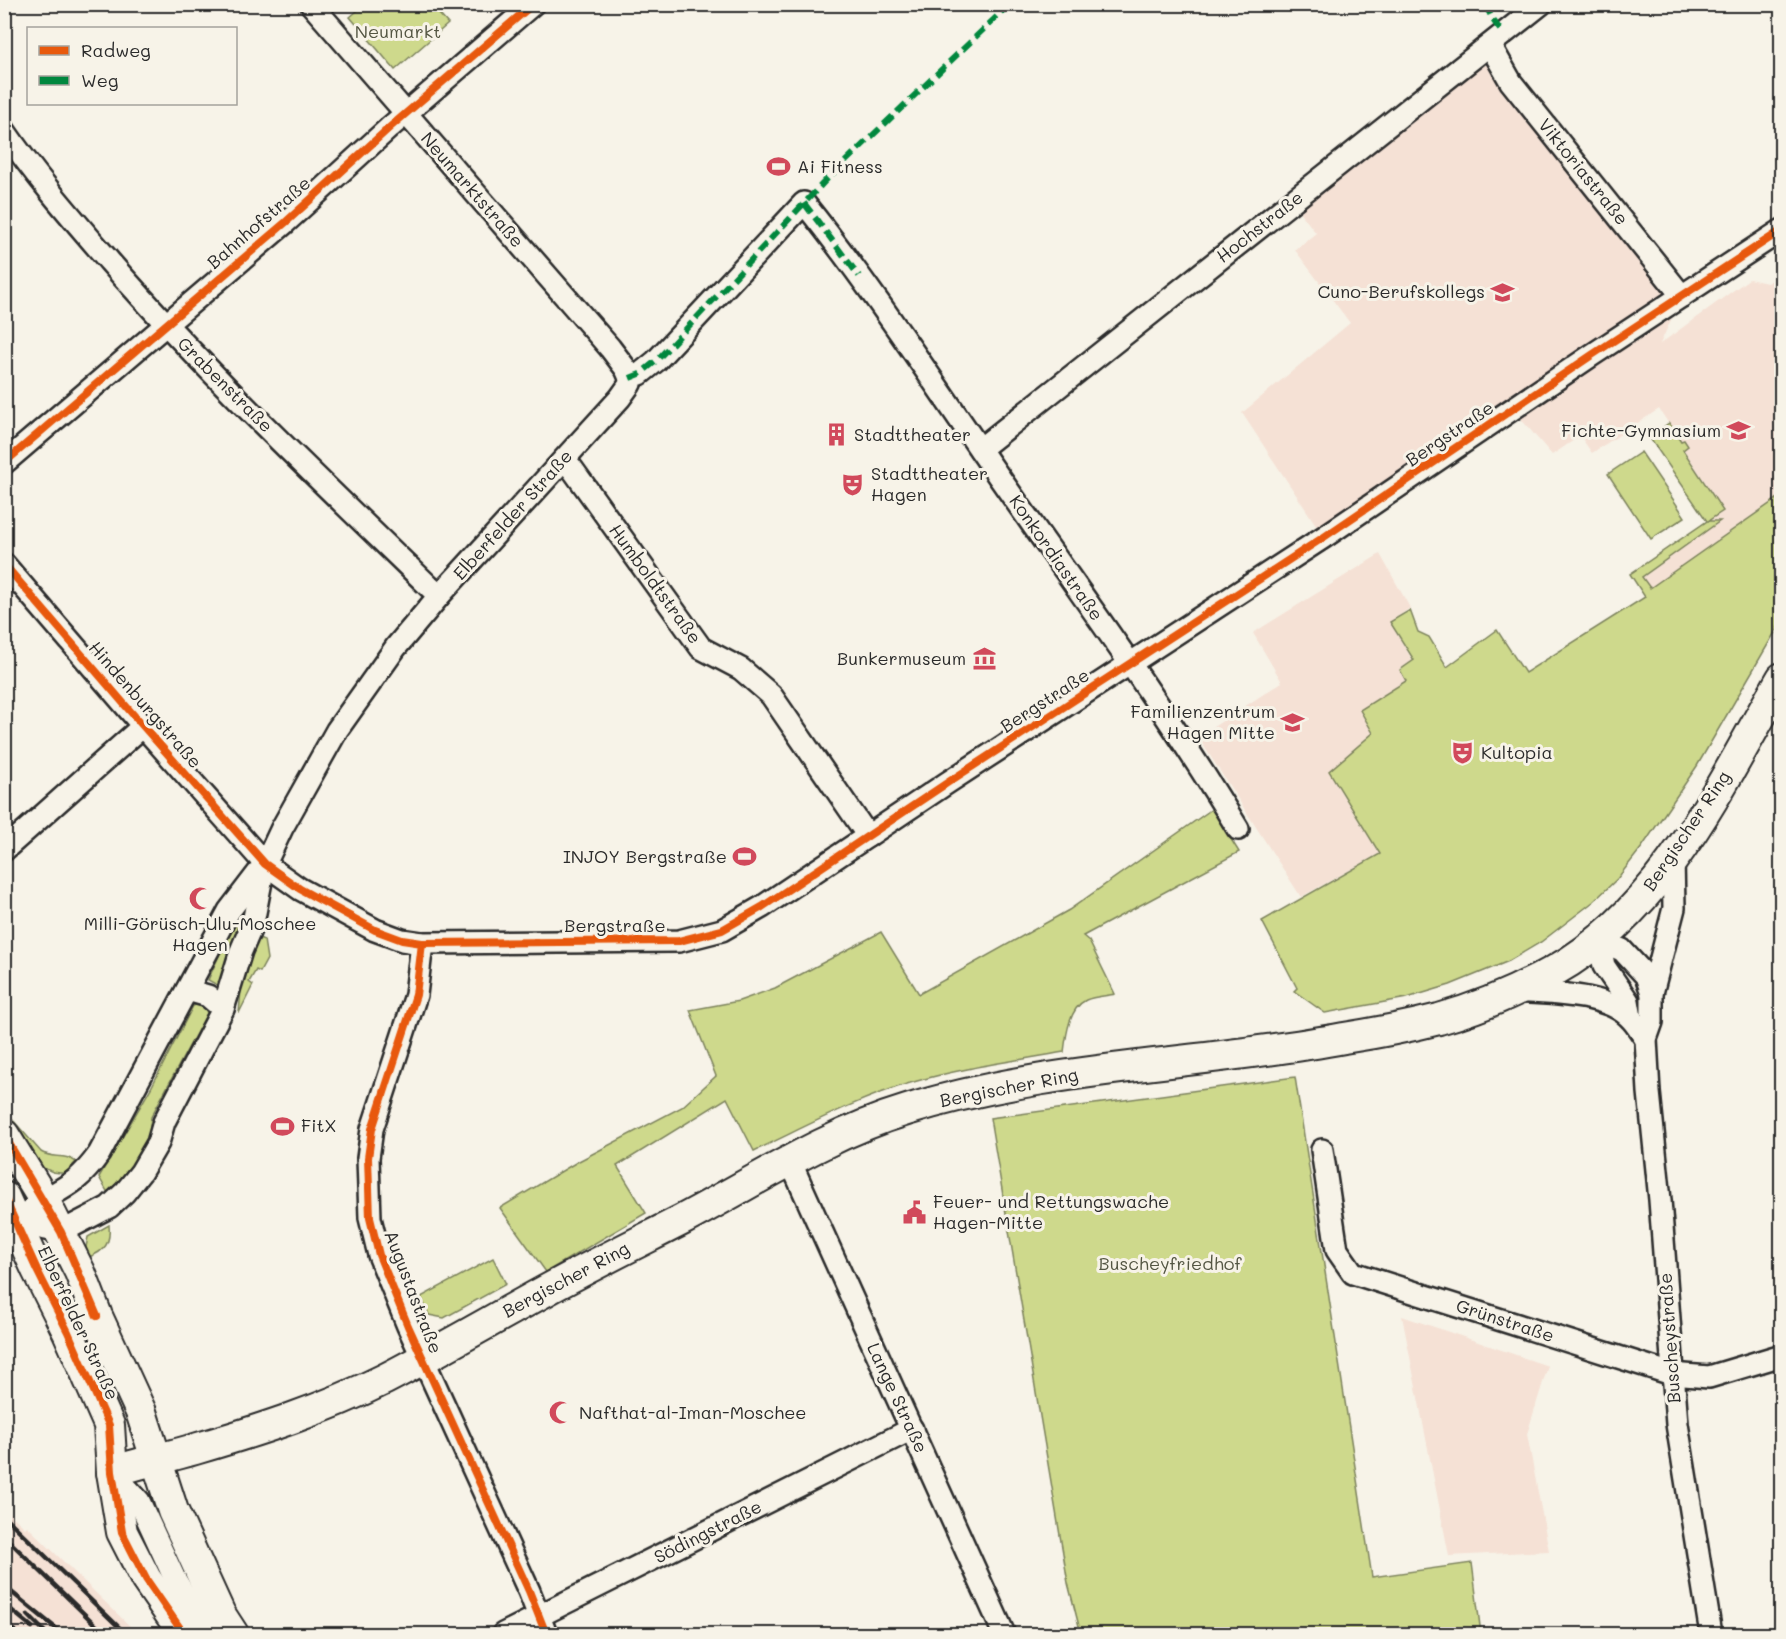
<svg xmlns="http://www.w3.org/2000/svg" width="1786" height="1639" viewBox="0 0 1786 1639" font-family="Mali,sans-serif">
	<style>
		.built { fill: #f5e1d5 }
		.green { fill: #ced98c; stroke: #7c825c; stroke-width: 1.5 }
		.lines { fill: none; stroke-linecap: round; stroke-linejoin: round }
		.street-casing { stroke: #2b2b2b; stroke-width: 26 }
		.secondary-casing { stroke: #2b2b2b; stroke-width: 34 }
		.street { stroke: #f7f3e8; stroke-width: 21 }
		.secondary { stroke: #f7f3e8; stroke-width: 30 }
		.rail { stroke: #2b2b2b; stroke-width: 4.5 }
		.quiet { stroke: #00873e; stroke-width: 6; stroke-dasharray: 12 6; stroke-linecap: butt }
		.cycleway-casing { stroke: #f7f3e8; stroke-width: 11 }
		.cycleway { stroke: #e8590c; stroke-width: 8 }
		.labels { text-anchor: middle; stroke-width: 6; stroke-linejoin: round; paint-order: stroke }
		.park-label { font-size: 18px; fill: #545643; stroke: #f7f3e8 }
		.poi-label { font-size: 18px; fill: #2b2b2b; stroke: #f7f3e8; text-anchor: start }
		.street-label { font-size: 18px; fill: #2b2b2b; stroke: #f7f3e8 }
	</style>
	<rect width="100%" height="100%" fill="#f7f3e8"/>
	<filter id="ink" filterUnits="userSpaceOnUse"><feTurbulence type="fractalNoise" baseFrequency=".0167" numOctaves="2"/><feDisplacementMap in="SourceGraphic" scale="12" xChannelSelector="R" yChannelSelector="G"/><feConvolveMatrix kernelMatrix="1 2 1 2 8 2 1 2 1" color-interpolation-filters="sRGB"/></filter>
	<g filter="url(#ink)">
		<g class="built">
			<path d="M 1490,45 L 1682,296 L 1660,344 L 1749,279 L 1767,283 L 1781,274 L 1781,503 L 1646,597 L 1630,574 L 1707,521 L 1720,506 L 1683,449 L 1688,446 L 1681,442 L 1659,409 L 1592,453 L 1580,436 L 1552,455 L 1513,410 L 1324,537 L 1242,413 L 1350,323 L 1295,250 L 1316,233 L 1292,202 Z"/>
			<path d="M 1380,554 L 1410,608 L 1390,622 L 1413,661 L 1399,670 L 1406,681 L 1360,710 L 1373,733 L 1329,772 L 1379,854 L 1301,897 L 1198,737 L 1282,682 L 1253,633 Z"/>
			<path d="M 1402,1316 L 1548,1366 L 1527,1434 L 1549,1551 L 1449,1556 Z"/>
			<path d="M 4,1508 L 25,1528 L 27,1526 L 138,1634 L 5,1634 Z"/>
		</g>
		<g class="green">
			<path d="M 364,5 L 431,5 L 448,24 L 395,70 L 350,17 Z"/>
			<path d="M 1669,423 L 1681,441 L 1684,440 L 1688,446 L 1683,450 L 1723,511 L 1708,521 L 1720,521 L 1642,577 L 1650,588 L 1781,496 L 1781,622 L 1697,766 L 1642,847 L 1617,879 L 1593,902 L 1541,942 L 1509,961 L 1450,985 L 1407,998 L 1325,1013 L 1294,991 L 1297,988 L 1262,921 L 1380,854 L 1329,771 L 1373,733 L 1360,710 L 1406,681 L 1400,670 L 1414,660 L 1390,622 L 1410,610 L 1418,632 L 1429,637 L 1447,667 L 1497,630 L 1525,673 L 1645,597 L 1630,574 L 1707,521 L 1649,437 Z"/>
			<path d="M 1641,452 L 1685,517 L 1651,539 L 1608,474 Z"/>
			<path d="M 1212,809 L 1239,852 L 1083,936 L 1089,941 L 1115,994 C 1107,996 1094,996 1086,1000 C 1069,1008 1066,1036 1064,1052 C 1013,1061 960,1068 910,1083 C 856,1099 805,1127 754,1151 L 727,1098 L 617,1166 L 646,1213 L 546,1272 L 500,1208 L 577,1162 L 682,1107 L 716,1076 L 690,1010 L 739,1001 L 775,988 L 881,932 L 919,994 L 1069,910 Z"/>
			<path d="M 235,921 L 242,925 L 228,958 L 219,986 L 208,980 Z"/>
			<path d="M 259,938 L 264,940 L 267,959 L 260,972 L 256,970 L 249,982 L 253,985 L 239,1013 L 242,978 L 257,939 Z"/>
			<path d="M 198,1004 L 205,1008 L 207,1013 L 151,1117 L 149,1137 L 142,1153 L 124,1178 L 108,1193 L 99,1177 L 151,1088 L 193,1006 Z"/>
			<path d="M 1295,1077 L 1372,1577 L 1472,1563 L 1481,1634 L 1081,1634 L 1068,1583 L 990,1118 Z"/>
			<path d="M 4,1110 L 41,1152 C 52,1159 65,1153 76,1162 L 65,1173 L 60,1173 L 53,1172 L 36,1165 L 30,1158 L 5,1120 Z"/>
			<path d="M 109,1225 C 111,1243 105,1251 89,1257 L 86,1247 L 88,1237 Z"/>
			<path d="M 493,1258 L 506,1284 L 444,1318 L 429,1315 L 421,1297 Z"/>
		</g>
		<g class="lines">
			<defs>
				<g id="street">
					<path d="M 311,4 L 610,348 L 626,369 L 630,378"/>
					<path d="M 1490,45 L 1511,82 L 1682,296"/>
					<path d="M 4,130 C 36,177 73,219 110,262 C 213,380 327,487 439,596"/>
					<path d="M 630,378 L 640,374 L 656,361 L 804,203 C 874,290 935,385 999,477 C 1080,593 1165,708 1238,829"/>
					<path d="M 980,449 L 1541,4"/>
					<path d="M 564,460 L 571,467 L 701,648 L 741,669 L 771,695 L 868,836"/>
					<path d="M 4,463 L 286,222 L 389,128 L 533,4"/>
					<path d="M 4,564 L 143,726 L 265,864 L 300,889 L 375,930 L 402,940 L 422,943 L 679,941 L 722,930 L 762,907 L 947,783 L 1324,537 L 1592,355 L 1782,230"/>
					<path d="M 4,850 L 143,726"/>
					<path d="M 1673,858 L 1674,908 L 1652,993 L 1652,1022 L 1646,1039 L 1649,1092 L 1660,1200 L 1677,1424 L 1711,1634"/>
					<path d="M 1599,940 L 1604,966 L 1628,1001 L 1631,1018"/>
					<path d="M 1599,940 L 1622,950 L 1646,976 L 1652,993"/>
					<path d="M 422,943 L 416,995 L 372,1129 L 368,1158 L 370,1218 L 379,1255 L 408,1326 L 529,1591 L 546,1634"/>
					<path d="M 187,990 L 208,996 L 223,1009"/>
					<path d="M 1515,991 C 1549,994 1608,992 1632,1020 C 1637,1025 1641,1033 1646,1039"/>
					<path d="M 1322,1150 L 1337,1250 L 1353,1273 L 1672,1374 L 1709,1377 L 1782,1355"/>
					<path d="M 790,1161 L 1004,1634"/>
					<path d="M 15,1223 C 25,1215 34,1206 45,1199 C 71,1184 81,1179 99,1154 L 229,911 L 265,864 L 282,828 L 337,730 L 396,647 L 439,596 L 620,398 L 630,384 L 630,378"/>
					<path d="M 15,1223 L 61,1232 L 109,1207 L 125,1192 L 141,1172 L 158,1143 L 164,1122 L 223,1009 L 241,951 L 253,923 L 263,871"/>
					<path d="M 112,1472 L 139,1501 L 174,1577 L 207,1634"/>
					<path d="M 503,1634 L 912,1429"/>
				</g>
				<g id="secondary">
					<path d="M 4,1135 L 44,1200 L 80,1272 L 97,1316 L 141,1412 L 173,1511 L 220,1614 L 233,1634"/>
					<path d="M 4,1197 L 37,1270 L 68,1332 L 109,1425 L 112,1472 L 122,1532 L 146,1579 L 184,1634"/>
					<path d="M 112,1472 C 139,1463 168,1457 195,1449 C 260,1430 325,1409 385,1379 C 439,1351 492,1320 545,1291 C 590,1266 637,1243 682,1220 C 756,1181 827,1134 907,1110 C 1047,1066 1200,1065 1344,1038 C 1376,1033 1408,1027 1439,1019 C 1478,1008 1518,991 1554,971 C 1663,910 1722,782 1782,678"/>
				</g>
			</defs>
			<use href="#street" class="street-casing"/>
			<use href="#secondary" class="secondary-casing"/>
			<use href="#street" class="street"/>
			<use href="#secondary" class="secondary"/>
			<g class="rail">
				<path d="M 4,1516 L 126,1634"/>
				<path d="M 4,1536 L 105,1634"/>
				<path d="M 4,1586 L 63,1634"/>
				<path d="M 4,1604 L 32,1627"/>
				<path d="M 28,1615 L 47,1634"/>
				<path d="M 4,1623 L 19,1634"/>
			</g>
			<g class="quiet">
				<path d="M 1485,4 L 1493,20 L 1503,34"/>
				<path d="M 804,203 L 859,276"/>
				<path d="M 630,378 L 640,374 L 656,361 L 826,180 L 1010,4"/>
			</g>
			<defs>
				<g id="cycleway">
					<path d="M 4,463 L 286,222 L 389,128 L 533,4"/>
					<path d="M 4,564 L 143,726 L 265,864 L 300,889 L 375,930 L 402,940 L 422,943 L 679,941 L 722,930 L 762,907 L 947,783 L 1324,537 L 1592,355 L 1782,230"/>
					<path d="M 422,943 L 416,995 L 372,1129 L 368,1158 L 370,1218 L 379,1255 L 408,1326 L 529,1591 L 546,1634"/>
					<path d="M 4,1135 L 61,1232 L 97,1316"/>
					<path d="M 4,1197 L 37,1270 L 68,1332 L 109,1425 L 112,1472 L 122,1532 L 146,1579 L 184,1634"/>
				</g>
			</defs>
			<use href="#cycleway" class="cycleway-casing"/>
			<use href="#cycleway" class="cycleway"/>
		</g>
	</g>
	<defs>
		<symbol id="stadium-bare" viewBox="-9 -9 18 18"><path d="M0-5a6.5 5 0 1 0 0 10a6.5 5 0 1 0 0-10ZM-3.5-1.8h7v3.6h-7Z" fill="#d1495b" stroke="#f7f3e8" stroke-width="2.5" paint-order="stroke"/></symbol>
		<symbol id="school-bare" viewBox="-9 -9 18 18"><path d="M0-5L7-2L0 1L-7-2ZM-4 1L0 2.5L4 1V4Q0 6-4 4Z" fill="#d1495b" stroke="#f7f3e8" stroke-width="2.5" paint-order="stroke"/></symbol>
		<symbol id="building-bare" viewBox="-9 -9 18 18"><path d="M-4-6H4V6H1V3H-1V6H-4ZM-2.5-4.3h1.7v1.8h-1.7ZM.8-4.3h1.7v1.8H.8ZM-2.5-1h1.7V.8h-1.7ZM.8-1h1.7V.8H.8Z" fill="#d1495b" stroke="#f7f3e8" stroke-width="2.5" paint-order="stroke"/></symbol>
		<symbol id="theatre-bare" viewBox="-9 -9 18 18"><path d="M-5-5.5Q0-4 5-5.5V0Q5 5 0 6Q-5 5-5 0ZM-3.3-2.5H-1v1.5H-3.3ZM1-2.5H3.3v1.5H1ZM-2.8 1Q0 5.5 2.8 1Z" fill="#d1495b" stroke="#f7f3e8" stroke-width="2.5" paint-order="stroke"/></symbol>
		<symbol id="museum-bare" viewBox="-9 -9 18 18"><path d="M0-6L6-3V-2H-6V-3ZM-5-1h2V3h-2ZM-1-1h2V3h-2ZM3-1h2V3H3ZM-6 4H6V6H-6Z" fill="#d1495b" stroke="#f7f3e8" stroke-width="2.5" paint-order="stroke"/></symbol>
		<symbol id="mosque-bare" viewBox="-9 -9 18 18"><path d="M3.5-4.9A6 6 0 1 0 3.5 4.9A5 5 0 1 1 3.5-4.9Z" fill="#d1495b" stroke="#f7f3e8" stroke-width="2.5" paint-order="stroke"/></symbol>
		<symbol id="civic-bare" viewBox="-9 -9 18 18"><path d="M-.6-6.5H3V-4.5H.6V-3L4-1V1h2V6H-6V1h2V-1L-.6-3ZM-1.2 2.5V6h2.4V2.5Z" fill="#d1495b" stroke="#f7f3e8" stroke-width="2.5" paint-order="stroke"/></symbol>
	</defs>
	<g fill-rule="evenodd">
		<use href="#stadium-bare" x="762" y="150" width="33" height="33"/>
		<use href="#school-bare" x="1486" y="276" width="33" height="33"/>
		<use href="#school-bare" x="1722" y="414" width="33" height="33"/>
		<use href="#building-bare" x="820" y="418" width="33" height="33"/>
		<use href="#theatre-bare" x="836" y="468" width="33" height="33"/>
		<use href="#museum-bare" x="968" y="642" width="33" height="33"/>
		<use href="#school-bare" x="1276" y="706" width="33" height="33"/>
		<use href="#theatre-bare" x="1446" y="736" width="33" height="33"/>
		<use href="#stadium-bare" x="728" y="840" width="33" height="33"/>
		<use href="#mosque-bare" x="184" y="882" width="33" height="33"/>
		<use href="#stadium-bare" x="266" y="1110" width="33" height="33"/>
		<use href="#civic-bare" x="898" y="1196" width="33" height="33"/>
		<use href="#mosque-bare" x="544" y="1396" width="33" height="33"/>
	</g>
	<g class="labels">
		<g class="park-label">
			<text x="398" y="38">Neumarkt</text>
			<text x="1170" y="1270">Buscheyfriedhof</text>
		</g>
		<g class="poi-label">
			<text x="797" y="173">Ai Fitness</text>
			<text x="1485" y="298" text-anchor="end">Cuno-Berufskollegs</text>
			<text x="1721" y="437" text-anchor="end">Fichte-Gymnasium</text>
			<text x="854" y="441">Stadttheater</text>
			<text x="871" y="480">Stadttheater<tspan x="871" dy="21">Hagen</tspan></text>
			<text x="966" y="665" text-anchor="end">Bunkermuseum</text>
			<text x="1275" y="718" text-anchor="end">Familienzentrum<tspan x="1275" dy="21">Hagen Mitte</tspan></text>
			<text x="1481" y="759">Kultopia</text>
			<text x="727" y="863" text-anchor="end">INJOY Bergstraße</text>
			<text x="200" y="930" text-anchor="middle">Milli-Görüsch-Ulu-Moschee<tspan x="200" dy="21">Hagen</tspan></text>
			<text x="301" y="1132">FitX</text>
			<text x="933" y="1208">Feuer- und Rettungswache<tspan x="933" dy="21">Hagen-Mitte</tspan></text>
			<text x="579" y="1419">Nafthat-al-Iman-Moschee</text>
		</g>
		<g class="street-label">
			<text transform="translate(1583 172) rotate(51)" y="6">Viktoriastraße</text>
			<text transform="translate(472 190) rotate(49)" y="6">Neumarktstraße</text>
			<text transform="translate(259 223) rotate(-41)" y="6">Bahnhofstraße</text>
			<text transform="translate(1260 227) rotate(-38)" y="6">Hochstraße</text>
			<text transform="translate(225 385) rotate(45)" y="6">Grabenstraße</text>
			<text transform="translate(1450 434) rotate(-34)" y="6">Bergstraße</text>
			<text transform="translate(513 515) rotate(-48)" y="6">Elberfelder Straße</text>
			<text transform="translate(1056 558) rotate(55)" y="6">Konkordiastraße</text>
			<text transform="translate(655 584) rotate(54)" y="6">Humboldtstraße</text>
			<text transform="translate(1045 701) rotate(-33)" y="6">Bergstraße</text>
			<text transform="translate(145 705) rotate(49)" y="6">Hindenburgstraße</text>
			<text transform="translate(1687 831) rotate(-56)" y="6">Bergischer Ring</text>
			<text x="615" y="932">Bergstraße</text>
			<text transform="translate(1009 1088) rotate(-11)" y="6">Bergischer Ring</text>
			<text transform="translate(566 1280) rotate(-28)" y="6">Bergischer Ring</text>
			<text transform="translate(413 1292) rotate(69)" y="6">Augustastraße</text>
			<text transform="translate(1505 1321) rotate(18)" y="6">Grünstraße</text>
			<text transform="translate(78 1323) rotate(65)" y="6">Elberfelder Straße</text>
			<text transform="translate(1670 1338) rotate(-94)" y="6">Buscheystraße</text>
			<text transform="translate(897 1398) rotate(65)" y="6">Lange Straße</text>
			<text transform="translate(708 1532) rotate(-27)" y="6">Södingstraße</text>
		</g>
	</g>
	<rect width="1786" height="1639" fill="none" stroke="#f7f3e8" stroke-width="24"/>
	<rect x="12" y="12" width="1762" height="1615" fill="none" stroke="#2b2b2b" stroke-width="2" filter="url(#ink)"/>
	<rect x="27" y="27" width="210" height="78" fill="#f7f3e8" stroke="#a5a39c" stroke-width="1.5"/>
	<rect x="39" y="46" width="30" height="9" fill="#e8590c" stroke="#a5a39c" stroke-width="1.5"/>
	<text x="81" y="57" font-size="18" fill="#2b2b2b">Radweg</text>
	<rect x="39" y="76" width="30" height="9" fill="#00873e" stroke="#a5a39c" stroke-width="1.5"/>
	<text x="81" y="87" font-size="18" fill="#2b2b2b">Weg</text>
</svg>
